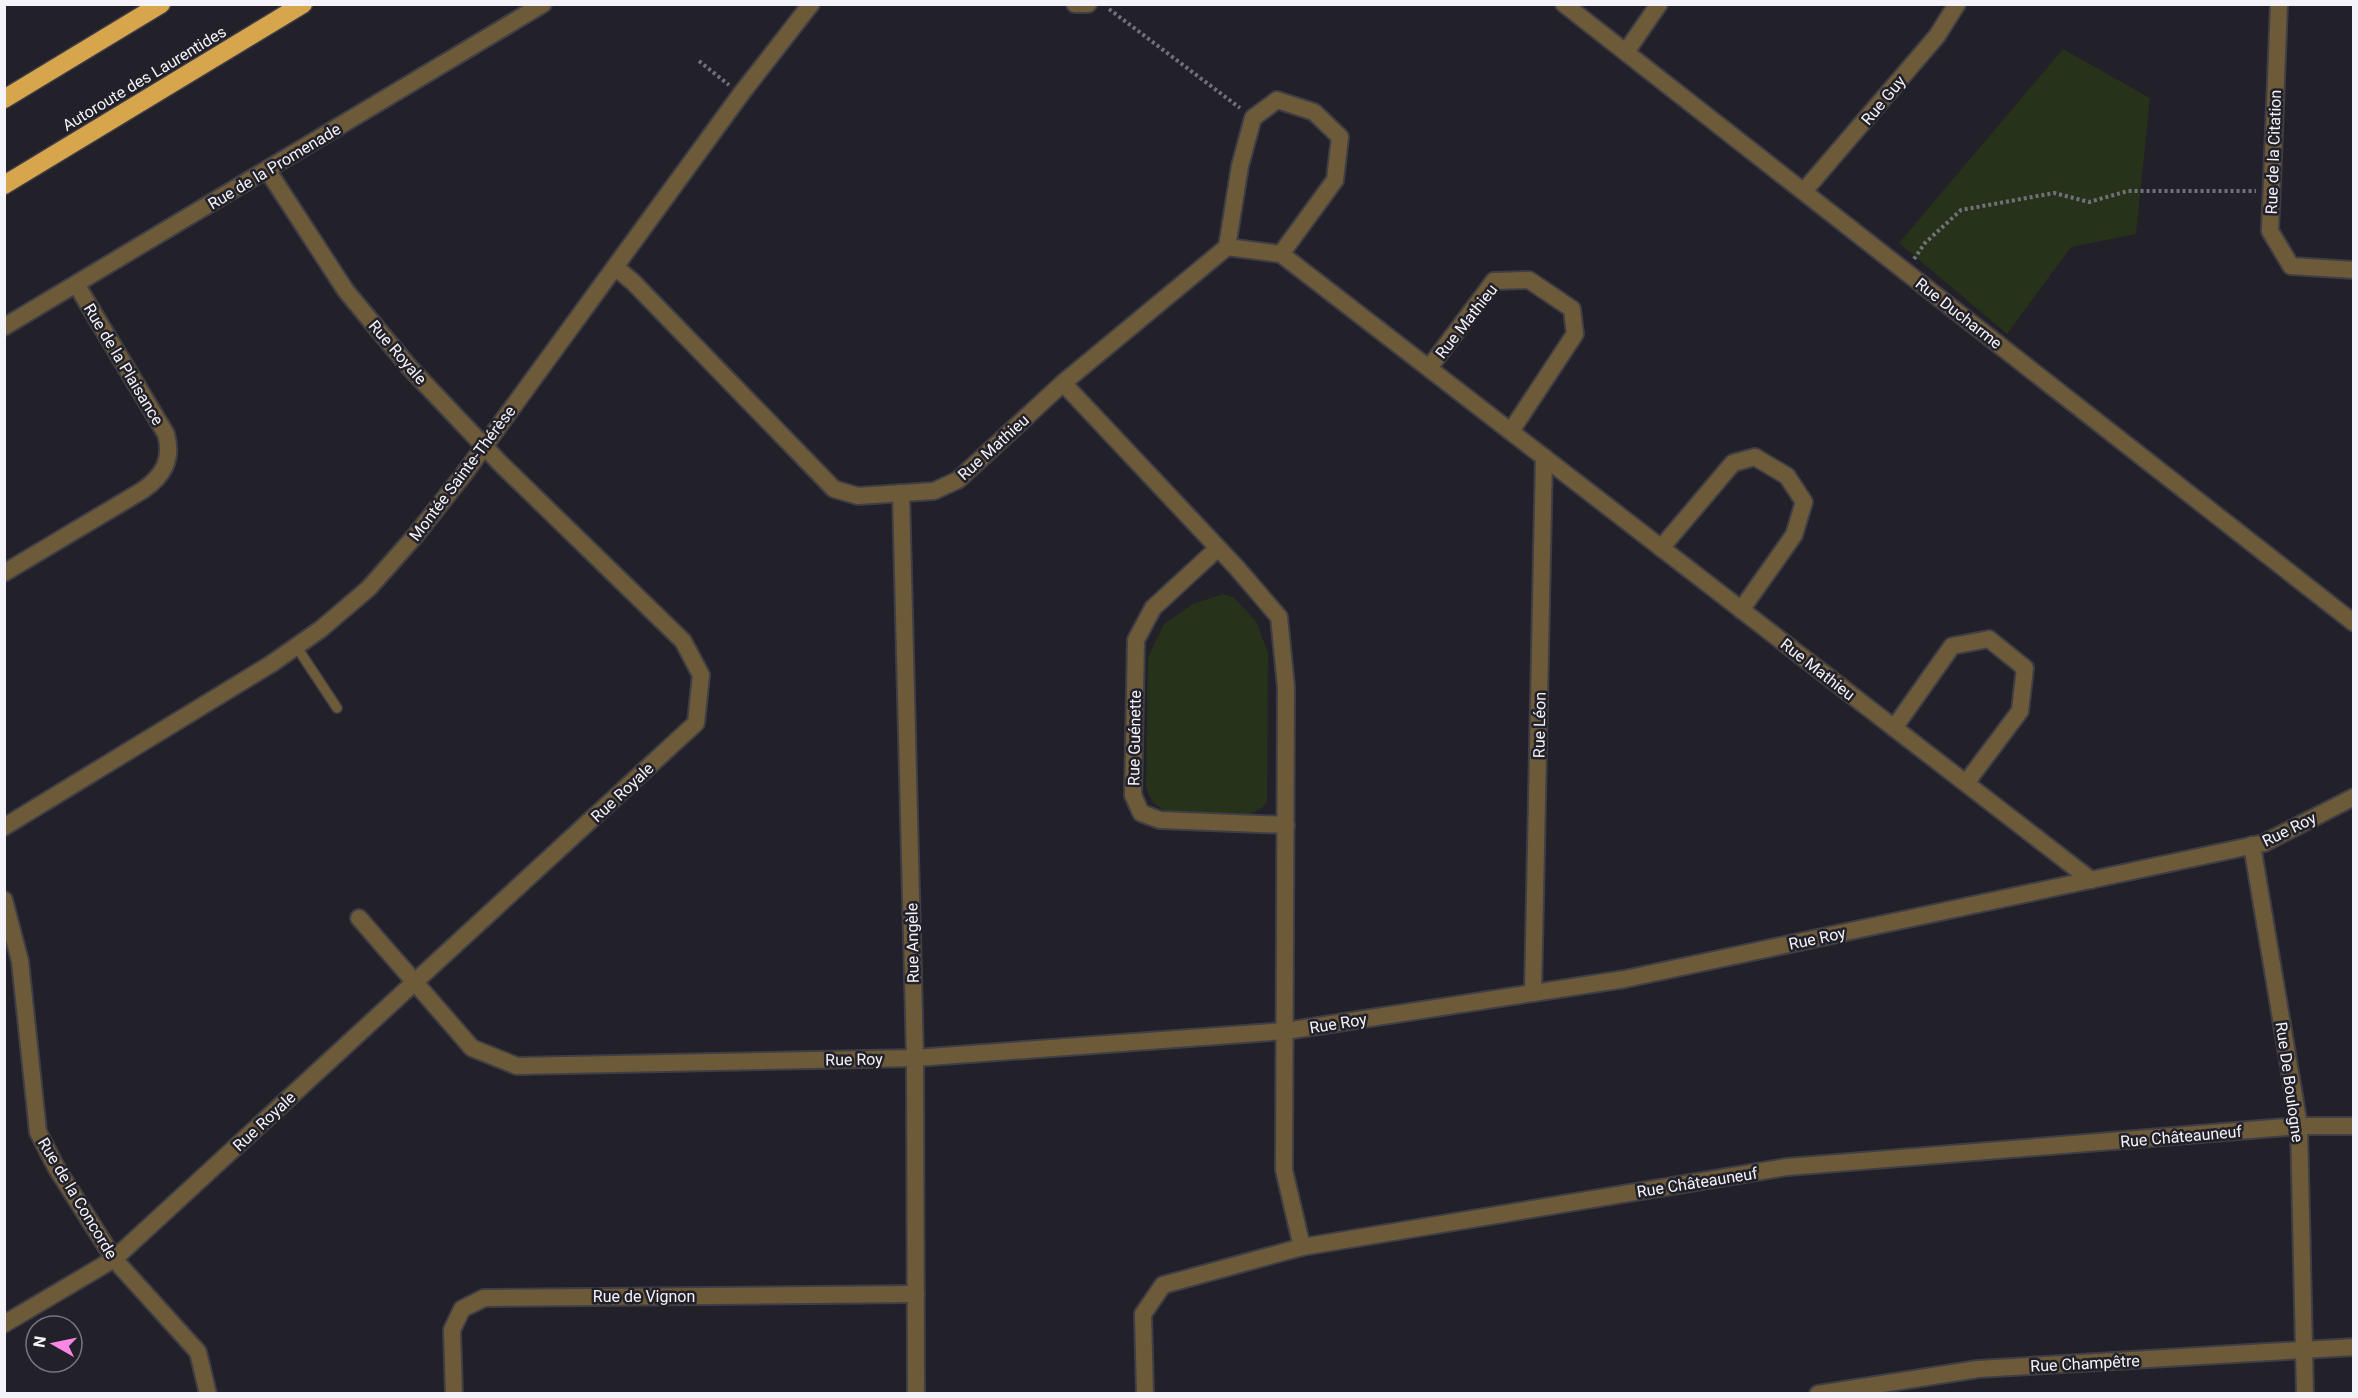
<svg xmlns="http://www.w3.org/2000/svg" width="2358" height="1398" viewBox="0 0 2358 1398" font-family="Roboto,sans-serif">
	<style>
		.green { fill: #27321b }
		.lines { fill: none; stroke-linecap: round; stroke-linejoin: round }
		.service-casing { stroke: #3f3e46; stroke-width: 12 }
		.minor-casing { stroke: #3f3e46; stroke-width: 20 }
		.tertiary-casing { stroke: #3f3e46; stroke-width: 20 }
		.motorway-casing { stroke: #3f3e46; stroke-width: 21 }
		.path { stroke: #727179; stroke-width: 4; stroke-dasharray: 3 3; stroke-linecap: butt }
		.service { stroke: #6d5a38; stroke-width: 9 }
		.minor { stroke: #6d5a38; stroke-width: 16 }
		.tertiary { stroke: #6d5a38; stroke-width: 16 }
		.motorway { stroke: #d7a64c; stroke-width: 18 }
		.labels { text-anchor: middle; stroke-width: 5; stroke-linejoin: round; paint-order: stroke }
		.street-label { font-size: 16px; fill: #f3f3f9; stroke: #222029 }
	</style>
	<rect width="100%" height="100%" fill="#222029"/>
	<g class="green">
		<path d="M 2063,49 L 2150,98 L 2136,234 L 2071,247 L 2007,334 L 1899,243 Z"/>
		<path d="M 1223,594 L 1233,597 L 1256,621 L 1268,653 L 1267,802 L 1262,808 L 1250,814 L 1170,813 C 1155,807 1151,802 1146,787 L 1148,657 L 1164,624 L 1193,604 Z"/>
	</g>
	<g class="lines">
		<defs>
			<path id="service" d="M 296,646 L 337,708"/>
			<g id="minor">
				<path d="M 1075,4 L 1088,4"/>
				<path d="M 1564,4 L 2354,623"/>
				<path d="M 2279,4 L 2270,231 L 2291,266 L 2354,270"/>
				<path d="M 1626,52 L 1659,4"/>
				<path d="M 1804,191 L 1937,36 L 1957,4"/>
				<path d="M 1227,247 L 1240,166 L 1253,118 L 1277,100 L 1314,112 L 1340,137 L 1335,180 L 1281,254"/>
				<path d="M 615,267 L 633,282 L 834,489 L 858,496 L 934,491 L 958,480 L 1063,383 L 1227,247 L 1281,254 L 2091,880"/>
				<path d="M 4,327 L 543,4"/>
				<path d="M 1429,368 L 1494,281 L 1529,280 L 1572,309 L 1575,334 L 1511,431"/>
				<path d="M 1063,383 L 1237,568 L 1279,617 L 1286,687 L 1284,1170 L 1302,1247"/>
				<path d="M 901,493 L 915,1058 L 916,1394"/>
				<path d="M 1218,548 L 1153,608 L 1136,640 L 1133,795 L 1141,813 L 1160,820 L 1286,825"/>
				<path d="M 1661,548 L 1733,463 L 1755,457 L 1787,476 L 1804,502 L 1794,535 L 1741,610"/>
				<path d="M 4,573 L 143,490 C 163,476 173,460 166,434 L 76,284"/>
				<path d="M 1894,728 L 1952,646 L 1989,639 L 2025,668 L 2020,711 L 1966,783"/>
				<path d="M 2252,845 L 2299,1126 L 2305,1394"/>
				<path d="M 4,900 L 20,961 L 38,1132 L 57,1169 L 114,1259 L 198,1352 L 208,1394"/>
				<path d="M 359,918 L 472,1048 L 517,1066 L 915,1058 L 1285,1031 L 1625,979 L 2264,843 L 2354,797"/>
				<path d="M 1533,993 L 1544,457"/>
				<path d="M 4,1324 L 114,1259 L 696,723 L 701,675 L 683,641 L 500,463 L 410,368 L 346,291 L 268,171"/>
				<path d="M 454,1394 L 452,1330 L 462,1309 L 484,1298 L 916,1294"/>
				<path d="M 1145,1394 L 1143,1314 L 1163,1285 L 1302,1247 L 1787,1167 L 2299,1126 L 2354,1126"/>
				<path d="M 1818,1394 L 1978,1369 L 2354,1347"/>
			</g>
			<path id="tertiary" d="M 4,827 L 271,664 L 321,629 L 369,588 L 415,536 L 464,474 L 741,94 L 811,4"/>
			<g id="motorway">
				<path d="M 4,99 L 161,4"/>
				<path d="M 4,185 L 303,4"/>
			</g>
		</defs>
		<use href="#service" class="service-casing"/>
		<use href="#minor" class="minor-casing"/>
		<use href="#tertiary" class="tertiary-casing"/>
		<use href="#motorway" class="motorway-casing"/>
		<g class="path">
			<path d="M 1109,9 L 1240,108"/>
			<path d="M 699,61 L 729,85"/>
			<path d="M 1914,259 L 1925,243 L 1961,210 L 2054,193 L 2089,202 L 2128,191 L 2256,191"/>
		</g>
		<use href="#service" class="service"/>
		<use href="#minor" class="minor"/>
		<use href="#tertiary" class="tertiary"/>
		<use href="#motorway" class="motorway"/>
	</g>
	<g class="labels">
		<g class="street-label">
			<text transform="translate(144 78) rotate(-31)" y="6">Autoroute des Laurentides</text>
			<text transform="translate(1883 100) rotate(-50)" y="6">Rue Guy</text>
			<text transform="translate(2273 152) rotate(-88)" y="6">Rue de la Citation</text>
			<text transform="translate(274 166) rotate(-31)" y="6">Rue de la Promenade</text>
			<text transform="translate(1959 313) rotate(38)" y="6">Rue Ducharme</text>
			<text transform="translate(1466 321) rotate(-52)" y="6">Rue Mathieu</text>
			<text transform="translate(398 352) rotate(49)" y="6">Rue Royale</text>
			<text transform="translate(124 364) rotate(59)" y="6">Rue de la Plaisance</text>
			<text transform="translate(993 447) rotate(-42)" y="6">Rue Mathieu</text>
			<text transform="translate(462 473) rotate(-53)" y="6">Montée Sainte-Thérèse</text>
			<text transform="translate(1818 669) rotate(38)" y="6">Rue Mathieu</text>
			<text transform="translate(1539 725) rotate(-89)" y="6">Rue Léon</text>
			<text transform="translate(1134 738) rotate(-89)" y="6">Rue Guénette</text>
			<text transform="translate(622 792) rotate(-43)" y="6">Rue Royale</text>
			<text transform="translate(2289 829) rotate(-26)" y="6">Rue Roy</text>
			<text transform="translate(1817 938) rotate(-12)" y="6">Rue Roy</text>
			<text transform="translate(912 943) rotate(-91)" y="6">Rue Angèle</text>
			<text transform="translate(1338 1023) rotate(-9)" y="6">Rue Roy</text>
			<text transform="translate(854 1059) rotate(-1)" y="6">Rue Roy</text>
			<text transform="translate(2290 1082) rotate(82)" y="6">Rue De Boulogne</text>
			<text transform="translate(264 1121) rotate(-43)" y="6">Rue Royale</text>
			<text transform="translate(2181 1136) rotate(-5)" y="6">Rue Châteauneuf</text>
			<text transform="translate(1697 1182) rotate(-9)" y="6">Rue Châteauneuf</text>
			<text transform="translate(78 1198) rotate(59)" y="6">Rue de la Concorde</text>
			<text x="644" y="1302">Rue de Vignon</text>
			<text transform="translate(2085 1363) rotate(-3)" y="6">Rue Champêtre</text>
		</g>
	</g>
	<rect width="2358" height="1398" fill="none" stroke="#f3f3f9" stroke-width="12"/>
	<g transform="translate(54 1344) rotate(279)"><circle r="28" fill="#222029" stroke="#76747c" stroke-width="1.5"/>
	<path d="M0-4.5L10 22L0 15L-10 22Z" fill="#fb87e5"/>
	<text y="-9" font-size="16" font-weight="bold" text-anchor="middle" fill="#f3f3f9">N</text>
	</g>
</svg>
